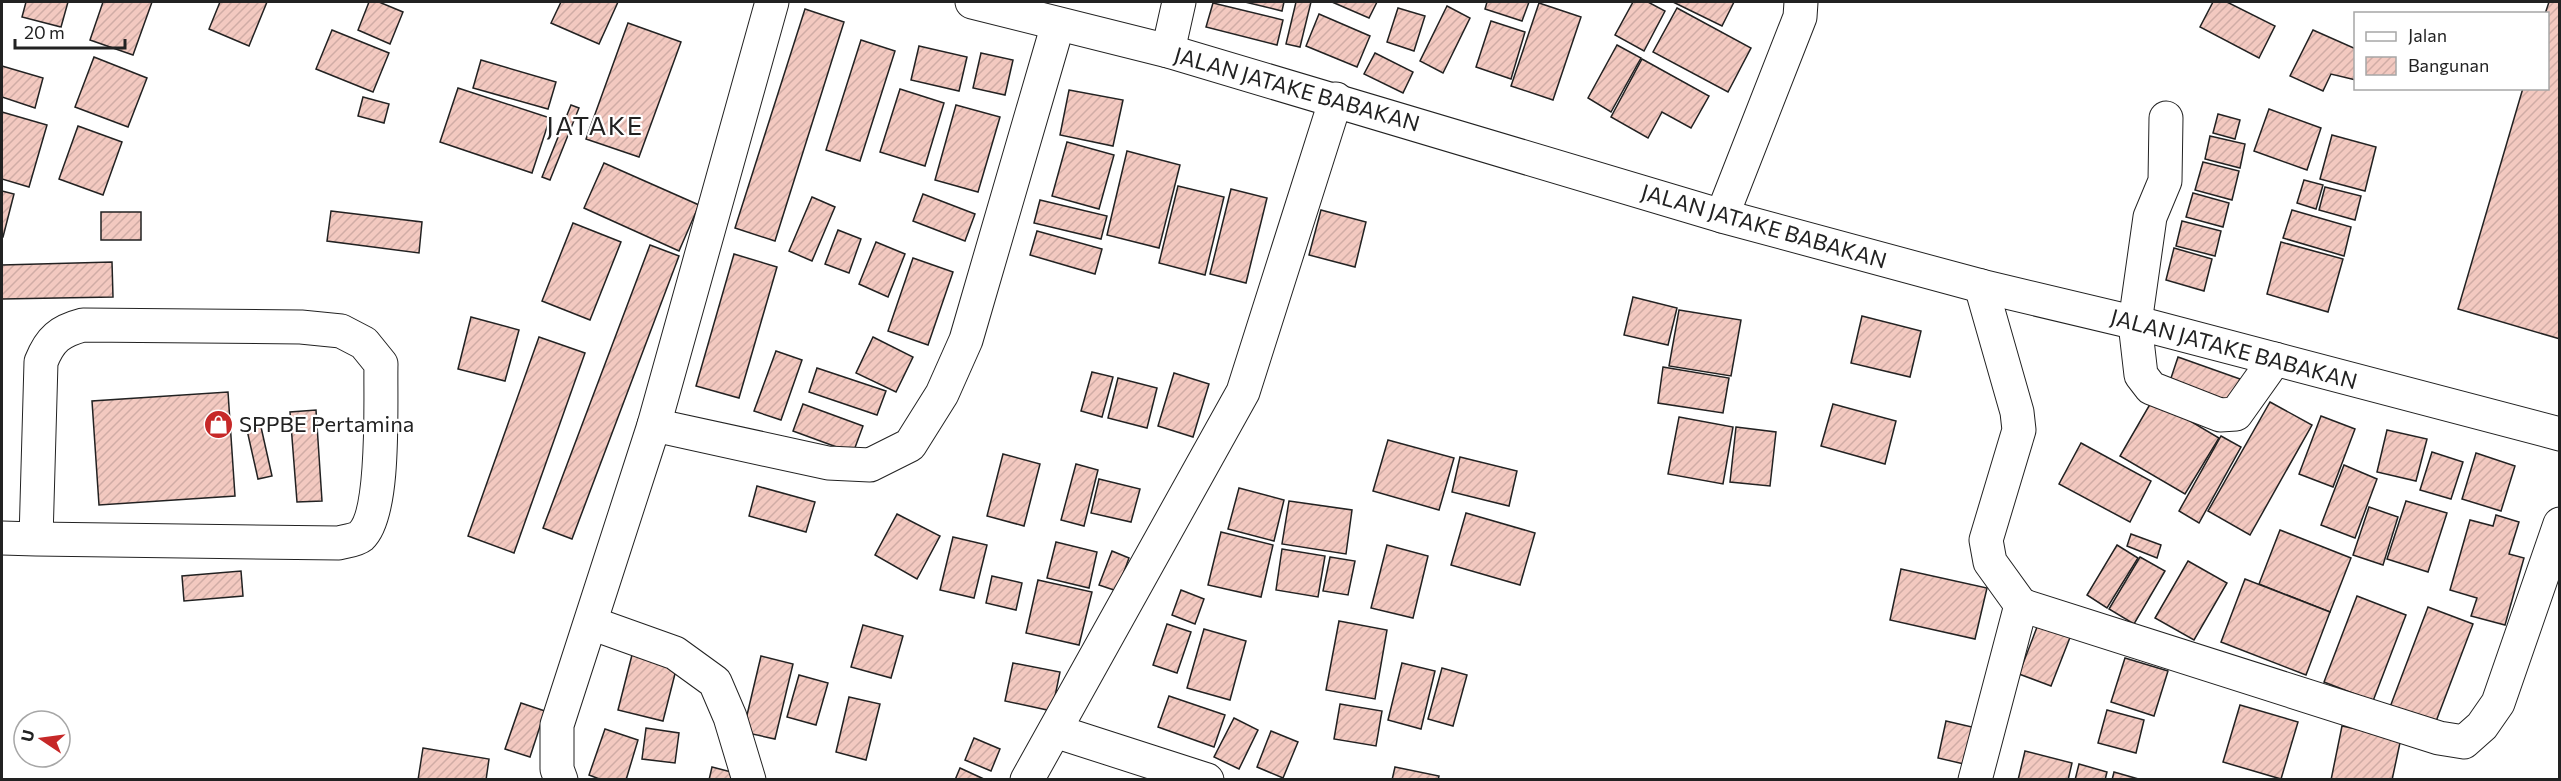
<svg xmlns="http://www.w3.org/2000/svg" width="2561" height="781" viewBox="0 0 2561 781" font-family="Commissioner,sans-serif">
	<style>
		.building { fill: url(#building-hatch); stroke: #222; stroke-width: 1.5 }
		.lines { fill: none; stroke-linecap: round; stroke-linejoin: round }
		.minor-casing { stroke: #222; stroke-width: 35 }
		.major-casing { stroke: #222; stroke-width: 35 }
		.minor { stroke: #fff; stroke-width: 33 }
		.major { stroke: #fff; stroke-width: 33 }
		.labels { text-anchor: middle; stroke-width: 4.5; stroke-linejoin: round; paint-order: stroke }
		.street-label { font-size: 22px; fill: #222; stroke: #fff }
		.poi-label { font-size: 22px; fill: #222; stroke: #fff; text-anchor: start }
		.quarter-label { font-size: 26px; letter-spacing: 1.5px; fill: #222; stroke: #fff }
	</style>
	<defs>
		<pattern id="building-hatch" width="6" height="6" patternUnits="userSpaceOnUse" patternTransform="scale(1.5)"><rect width="6" height="6" fill="#f3c9c0"/><path d="M-1 1l2-2M0 6l6-6M5 7l2-2" fill="none" stroke="#d0aca5"/></pattern>
	</defs>
	<rect width="100%" height="100%" fill="#fff"/>
	<g class="building">
		<path d="M 26,2 L 68,2 L 61,27 L 22,17 Z"/>
		<path d="M 103,2 L 152,2 L 133,55 L 90,40 Z"/>
		<path d="M 220,2 L 267,2 L 249,46 L 209,29 Z"/>
		<path d="M 369,2 L 379,2 L 403,12 L 390,44 L 358,30 Z"/>
		<path d="M 561,2 L 618,2 L 599,44 L 551,23 Z"/>
		<path d="M 1245,2 L 1284,2 L 1282,11 Z"/>
		<path d="M 1296,2 L 1311,2 L 1300,47 L 1286,44 Z"/>
		<path d="M 1332,2 L 1377,2 L 1369,18 Z"/>
		<path d="M 1487,2 L 1529,2 L 1522,21 L 1485,9 Z"/>
		<path d="M 1633,2 L 1648,2 L 1665,11 L 1644,51 L 1615,35 Z"/>
		<path d="M 1673,2 L 1734,2 L 1722,26 Z"/>
		<path d="M 2213,2 L 2227,2 L 2275,26 L 2259,58 L 2200,27 Z"/>
		<path d="M 2549,2 L 2560,2 L 2560,339 L 2458,309 L 2523,88 L 2548,88 L 2548,14 L 2545,14 Z"/>
		<path d="M 1213,3 L 1283,20 L 1277,45 L 1206,27 Z"/>
		<path d="M 1539,3 L 1581,17 L 1553,100 L 1511,86 Z"/>
		<path d="M 1447,6 L 1470,18 L 1443,73 L 1420,61 Z"/>
		<path d="M 1398,8 L 1425,16 L 1414,51 L 1387,42 Z"/>
		<path d="M 1677,8 L 1751,48 L 1728,92 L 1653,52 Z"/>
		<path d="M 805,9 L 844,22 L 775,241 L 735,228 Z"/>
		<path d="M 1319,14 L 1370,36 L 1357,67 L 1306,46 Z"/>
		<path d="M 1491,21 L 1525,32 L 1511,79 L 1476,67 Z"/>
		<path d="M 628,23 L 681,42 L 639,157 L 586,139 Z"/>
		<path d="M 332,30 L 389,53 L 373,92 L 316,69 Z"/>
		<path d="M 2313,30 L 2356,49 L 2356,80 L 2331,74 L 2323,91 L 2290,76 Z"/>
		<path d="M 861,40 L 895,51 L 860,161 L 826,150 Z"/>
		<path d="M 1617,45 L 1641,58 L 1611,112 L 1588,98 Z"/>
		<path d="M 919,46 L 967,57 L 959,91 L 911,80 Z"/>
		<path d="M 981,53 L 1013,60 L 1005,95 L 973,88 Z"/>
		<path d="M 1375,53 L 1413,72 L 1403,93 L 1364,74 Z"/>
		<path d="M 94,57 L 147,78 L 128,127 L 75,107 Z"/>
		<path d="M 1642,59 L 1709,96 L 1691,128 L 1662,112 L 1648,138 L 1611,117 Z"/>
		<path d="M 481,60 L 556,82 L 548,109 L 473,88 Z"/>
		<path d="M 2,66 L 43,78 L 35,108 L 2,97 Z"/>
		<path d="M 458,88 L 550,118 L 532,173 L 440,142 Z"/>
		<path d="M 900,89 L 944,103 L 925,166 L 880,152 Z"/>
		<path d="M 1069,90 L 1123,100 L 1113,146 L 1060,135 Z"/>
		<path d="M 363,97 L 389,104 L 384,123 L 358,116 Z"/>
		<path d="M 571,105 L 579,108 L 550,180 L 542,177 Z"/>
		<path d="M 956,105 L 1000,117 L 978,192 L 935,180 Z"/>
		<path d="M 2269,109 L 2321,128 L 2307,170 L 2254,151 Z"/>
		<path d="M 2,112 L 47,125 L 29,187 L 2,179 Z"/>
		<path d="M 2218,114 L 2240,120 L 2235,139 L 2213,133 Z"/>
		<path d="M 78,126 L 122,142 L 103,195 L 59,179 Z"/>
		<path d="M 2332,135 L 2376,147 L 2365,191 L 2320,179 Z"/>
		<path d="M 2210,136 L 2245,144 L 2240,168 L 2205,159 Z"/>
		<path d="M 1067,142 L 1114,155 L 1099,209 L 1052,196 Z"/>
		<path d="M 1127,151 L 1180,165 L 1159,248 L 1107,235 Z"/>
		<path d="M 2203,162 L 2239,171 L 2232,200 L 2195,190 Z"/>
		<path d="M 604,163 L 699,205 L 679,251 L 584,208 Z"/>
		<path d="M 2304,180 L 2323,185 L 2316,209 L 2297,203 Z"/>
		<path d="M 1178,186 L 1224,197 L 1205,275 L 1159,263 Z"/>
		<path d="M 2325,187 L 2361,196 L 2355,220 L 2319,210 Z"/>
		<path d="M 1231,189 L 1267,198 L 1246,283 L 1210,274 Z"/>
		<path d="M 2,191 L 14,194 L 3,237 L 2,237 Z"/>
		<path d="M 2193,193 L 2229,203 L 2223,227 L 2186,217 Z"/>
		<path d="M 923,194 L 975,214 L 965,241 L 913,221 Z"/>
		<path d="M 812,197 L 835,207 L 812,261 L 789,251 Z"/>
		<path d="M 1040,200 L 1107,216 L 1101,239 L 1034,223 Z"/>
		<path d="M 1321,210 L 1366,222 L 1355,267 L 1309,255 Z"/>
		<path d="M 2292,210 L 2351,227 L 2344,256 L 2283,238 Z"/>
		<path d="M 331,211 L 422,222 L 419,253 L 327,241 Z"/>
		<rect x="101" y="212" width="40" height="28"/>
		<path d="M 2182,221 L 2221,231 L 2215,256 L 2176,246 Z"/>
		<path d="M 573,223 L 621,242 L 590,320 L 542,301 Z"/>
		<path d="M 838,230 L 861,239 L 849,273 L 825,264 Z"/>
		<path d="M 1037,231 L 1102,249 L 1095,274 L 1030,255 Z"/>
		<path d="M 876,242 L 905,254 L 888,297 L 859,284 Z"/>
		<path d="M 2281,242 L 2343,259 L 2328,312 L 2267,294 Z"/>
		<path d="M 650,245 L 679,256 L 572,539 L 543,528 Z"/>
		<path d="M 2174,248 L 2212,259 L 2204,291 L 2166,280 Z"/>
		<path d="M 734,254 L 777,267 L 739,398 L 696,386 Z"/>
		<path d="M 913,258 L 953,272 L 928,345 L 888,331 Z"/>
		<path d="M 112,262 L 113,297 L 2,299 L 2,265 Z"/>
		<path d="M 1633,297 L 1677,308 L 1668,345 L 1624,335 Z"/>
		<path d="M 1679,310 L 1741,320 L 1731,376 L 1669,366 Z"/>
		<path d="M 1862,316 L 1921,331 L 1910,377 L 1851,363 Z"/>
		<path d="M 471,317 L 519,330 L 505,381 L 458,369 Z"/>
		<path d="M 539,337 L 585,353 L 514,553 L 468,536 Z"/>
		<path d="M 873,337 L 913,357 L 896,392 L 856,373 Z"/>
		<path d="M 776,351 L 802,360 L 781,420 L 754,411 Z"/>
		<path d="M 2178,357 L 2240,379 L 2232,402 L 2170,381 Z"/>
		<path d="M 1663,367 L 1729,378 L 1723,413 L 1658,403 Z"/>
		<path d="M 817,368 L 886,391 L 877,415 L 809,392 Z"/>
		<path d="M 1092,372 L 1113,377 L 1102,417 L 1081,411 Z"/>
		<path d="M 1174,373 L 1209,384 L 1193,437 L 1158,426 Z"/>
		<path d="M 1118,378 L 1157,388 L 1147,428 L 1108,418 Z"/>
		<path d="M 228,392 L 235,496 L 99,505 L 92,401 Z"/>
		<path d="M 2153,399 L 2219,438 L 2185,494 L 2120,456 Z"/>
		<path d="M 2270,402 L 2312,425 L 2250,535 L 2208,511 Z"/>
		<path d="M 803,404 L 863,426 L 853,453 L 793,431 Z"/>
		<path d="M 1833,404 L 1896,421 L 1885,464 L 1821,446 Z"/>
		<path d="M 316,410 L 322,501 L 297,502 L 290,412 Z"/>
		<path d="M 2321,416 L 2355,429 L 2333,487 L 2299,474 Z"/>
		<path d="M 1679,417 L 1733,427 L 1723,484 L 1668,474 Z"/>
		<path d="M 261,427 L 272,476 L 258,479 L 247,430 Z"/>
		<path d="M 1736,427 L 1776,432 L 1770,486 L 1730,482 Z"/>
		<path d="M 2387,430 L 2427,439 L 2416,481 L 2377,472 Z"/>
		<path d="M 2221,436 L 2241,447 L 2199,523 L 2179,511 Z"/>
		<path d="M 1388,440 L 1454,458 L 1439,510 L 1373,491 Z"/>
		<path d="M 2081,443 L 2151,481 L 2130,522 L 2059,484 Z"/>
		<path d="M 2432,452 L 2463,462 L 2451,499 L 2420,490 Z"/>
		<path d="M 2476,453 L 2515,466 L 2501,511 L 2462,499 Z"/>
		<path d="M 1003,454 L 1040,464 L 1024,526 L 987,516 Z"/>
		<path d="M 1460,457 L 1517,471 L 1509,506 L 1452,492 Z"/>
		<path d="M 1076,464 L 1098,470 L 1084,526 L 1061,520 Z"/>
		<path d="M 2344,465 L 2377,479 L 2355,538 L 2321,525 Z"/>
		<path d="M 1099,479 L 1140,489 L 1131,522 L 1091,513 Z"/>
		<path d="M 757,486 L 815,502 L 806,532 L 749,516 Z"/>
		<path d="M 1239,488 L 1284,500 L 1274,541 L 1228,529 Z"/>
		<path d="M 1289,501 L 1352,510 L 1346,554 L 1282,544 Z"/>
		<path d="M 2406,501 L 2447,513 L 2428,572 L 2387,559 Z"/>
		<path d="M 2369,507 L 2398,517 L 2383,565 L 2353,555 Z"/>
		<path d="M 1466,513 L 1535,533 L 1520,585 L 1451,565 Z"/>
		<path d="M 897,514 L 940,536 L 917,579 L 875,555 Z"/>
		<path d="M 2496,515 L 2519,522 L 2509,554 L 2524,558 L 2505,625 L 2471,616 L 2477,598 L 2450,590 L 2470,520 L 2493,526 Z"/>
		<path d="M 2280,530 L 2351,558 L 2330,612 L 2259,584 Z"/>
		<path d="M 1221,532 L 1273,545 L 1261,597 L 1208,585 Z"/>
		<path d="M 2131,534 L 2161,545 L 2157,558 L 2127,546 Z"/>
		<path d="M 953,537 L 987,545 L 974,598 L 940,590 Z"/>
		<path d="M 1056,542 L 1097,552 L 1089,588 L 1047,578 Z"/>
		<path d="M 1387,545 L 1428,556 L 1413,618 L 1371,608 Z"/>
		<path d="M 2117,545 L 2138,558 L 2107,608 L 2087,595 Z"/>
		<path d="M 1282,549 L 1325,556 L 1318,597 L 1276,590 Z"/>
		<path d="M 1112,551 L 1129,558 L 1117,591 L 1099,585 Z"/>
		<path d="M 1330,557 L 1355,561 L 1348,595 L 1323,591 Z"/>
		<path d="M 2140,557 L 2165,571 L 2134,624 L 2109,609 Z"/>
		<path d="M 2188,561 L 2227,583 L 2194,640 L 2155,618 Z"/>
		<path d="M 1901,569 L 1987,588 L 1975,639 L 1890,620 Z"/>
		<path d="M 241,571 L 243,596 L 184,601 L 182,576 Z"/>
		<path d="M 992,576 L 1022,583 L 1016,610 L 986,603 Z"/>
		<path d="M 2245,579 L 2330,612 L 2306,675 L 2221,642 Z"/>
		<path d="M 1038,580 L 1092,592 L 1079,645 L 1026,633 Z"/>
		<path d="M 1181,590 L 1204,599 L 1195,624 L 1172,615 Z"/>
		<path d="M 2357,596 L 2406,615 L 2373,701 L 2324,682 Z"/>
		<path d="M 2428,607 L 2473,624 L 2435,724 L 2390,707 Z"/>
		<path d="M 1339,621 L 1387,630 L 1375,699 L 1326,690 Z"/>
		<path d="M 2039,622 L 2071,635 L 2051,686 L 2019,674 Z"/>
		<path d="M 1167,624 L 1191,632 L 1177,673 L 1153,665 Z"/>
		<path d="M 863,625 L 903,636 L 891,678 L 851,667 Z"/>
		<path d="M 1204,629 L 1246,641 L 1230,700 L 1187,688 Z"/>
		<path d="M 633,651 L 678,662 L 663,721 L 618,710 Z"/>
		<path d="M 761,656 L 793,664 L 775,739 L 743,732 Z"/>
		<path d="M 2125,658 L 2168,671 L 2154,716 L 2111,702 Z"/>
		<path d="M 1013,663 L 1060,672 L 1052,711 L 1005,701 Z"/>
		<path d="M 1402,663 L 1435,671 L 1421,729 L 1388,720 Z"/>
		<path d="M 1442,668 L 1467,675 L 1453,726 L 1428,719 Z"/>
		<path d="M 799,675 L 828,683 L 816,725 L 787,717 Z"/>
		<path d="M 1169,696 L 1225,715 L 1214,747 L 1158,727 Z"/>
		<path d="M 849,697 L 880,704 L 866,760 L 836,752 Z"/>
		<path d="M 521,703 L 545,711 L 530,757 L 505,749 Z"/>
		<path d="M 1340,704 L 1382,711 L 1376,746 L 1334,739 Z"/>
		<path d="M 2240,705 L 2298,722 L 2281,779 L 2223,762 Z"/>
		<path d="M 2107,710 L 2144,720 L 2136,753 L 2098,743 Z"/>
		<path d="M 1234,718 L 1258,730 L 1239,769 L 1214,757 Z"/>
		<path d="M 1946,721 L 1985,730 L 1977,767 L 1938,758 Z"/>
		<path d="M 2342,726 L 2401,738 L 2392,780 L 2331,780 Z"/>
		<path d="M 646,728 L 679,733 L 675,763 L 642,759 Z"/>
		<path d="M 605,729 L 638,740 L 626,780 L 602,780 L 589,775 Z"/>
		<path d="M 1271,731 L 1298,742 L 1283,778 L 1257,767 Z"/>
		<path d="M 974,738 L 1000,749 L 991,771 L 965,760 Z"/>
		<path d="M 423,748 L 489,759 L 486,780 L 418,780 Z"/>
		<path d="M 2025,751 L 2072,763 L 2068,780 L 2018,780 Z"/>
		<path d="M 2079,764 L 2107,772 L 2105,780 L 2075,780 Z"/>
		<path d="M 712,767 L 743,775 L 742,780 L 709,780 Z"/>
		<path d="M 1395,767 L 1439,776 L 1438,780 L 1392,780 Z"/>
		<path d="M 960,768 L 986,780 L 955,780 Z"/>
		<path d="M 2114,772 L 2142,780 L 2112,780 Z"/>
	</g>
	<g class="lines">
		<defs>
			<g id="minor">
				<path d="M 1168,51 L 1179,2"/>
				<path d="M 2166,118 L 2165,181 L 2150,217 L 2135,323 L 2141,375 L 2151,388 L 2220,415 L 2236,414 L 2275,359"/>
				<path d="M 1722,216 L 1800,17 L 1801,2"/>
				<path d="M 654,425 L 828,463 L 870,465 L 910,445 L 942,394 L 966,340 L 1058,24"/>
				<path d="M 2,538 L 36,539 L 339,543 C 346,541 356,540 361,536 C 386,513 380,400 381,364 L 364,343 L 341,331 L 301,327 L 83,325 C 60,331 50,339 41,362 L 36,539"/>
				<path d="M 2021,605 L 2439,738 L 2464,742 L 2482,726 L 2498,703 L 2560,524"/>
				<path d="M 591,623 L 675,653 L 715,682 L 730,717 L 749,780"/>
				<path d="M 1055,731 L 1207,780"/>
				<path d="M 561,780 L 557,769 L 557,725 L 654,425 L 772,2"/>
				<path d="M 1027,780 L 1243,392 L 1336,99"/>
				<path d="M 1975,780 L 2021,605 L 1990,562 L 1986,540 L 2019,430 L 2017,412 L 1981,286"/>
			</g>
			<path id="major" d="M 972,2 L 1168,51 L 1722,216 L 1981,286 L 2149,326 L 2560,434"/>
		</defs>
		<use href="#minor" class="minor-casing"/>
		<use href="#major" class="major-casing"/>
		<use href="#minor" class="minor"/>
		<use href="#major" class="major"/>
	</g>
	<defs>
		<symbol id="shop-disc" viewBox="-11 -11 22 22"><circle r="9.5" fill="#c62828" stroke="#fff"/><path d="M-5-2.5h2.3a2.7 3.5 0 0 1 5.4 0H5L5.5 6h-11ZM-1.5-2.5h3a1.5 2.3 0 0 0-3 0Z" fill="#fff"/></symbol>
	</defs>
	<g fill-rule="evenodd">
		<use href="#shop-disc" x="202" y="408" width="33" height="33"/>
	</g>
	<g class="labels">
		<g class="street-label">
			<text transform="translate(1297 89) rotate(16)" y="8">JALAN JATAKE BABAKAN</text>
			<text transform="translate(1764 226) rotate(16)" y="8">JALAN JATAKE BABAKAN</text>
			<text transform="translate(2234 349) rotate(15)" y="8">JALAN JATAKE BABAKAN</text>
		</g>
		<g class="poi-label">
			<text x="239" y="432">SPPBE Pertamina</text>
		</g>
		<g class="quarter-label">
			<text x="595" y="135">JATAKE</text>
		</g>
	</g>
	<rect width="2561" height="781" fill="none" stroke="#222222" stroke-width="6"/>
	<rect x="2354" y="12" width="195" height="78" fill="#ffffff" stroke="#a7a7a7" stroke-width="1.5"/>
	<rect x="2366" y="32" width="30" height="9" fill="#ffffff" stroke="#a7a7a7" stroke-width="1.5"/>
	<text x="2408" y="42" font-size="18" fill="#222222">Jalan</text>
	<rect x="2366" y="57" width="30" height="18" fill="url(#building-hatch)" stroke="#a7a7a7" stroke-width="1.5"/>
	<text x="2408" y="72" font-size="18" fill="#222222">Bangunan</text>
	<g transform="translate(42 739) rotate(283)"><circle r="28" fill="#ffffff" stroke="#a7a7a7" stroke-width="1.5"/>
	<path d="M0-4.5L10 22L0 15L-10 22Z" fill="#c62828"/>
	<text y="-9" font-size="16" font-weight="bold" text-anchor="middle" fill="#222222">U</text>
	</g>
	<path d="M15 39v9h110v-9" fill="none" stroke="#222222" stroke-width="3"/>
	<text x="24" y="39" font-size="18" fill="#222222" stroke="#ffffff" stroke-width="4.5" paint-order="stroke">20 m</text>
</svg>
